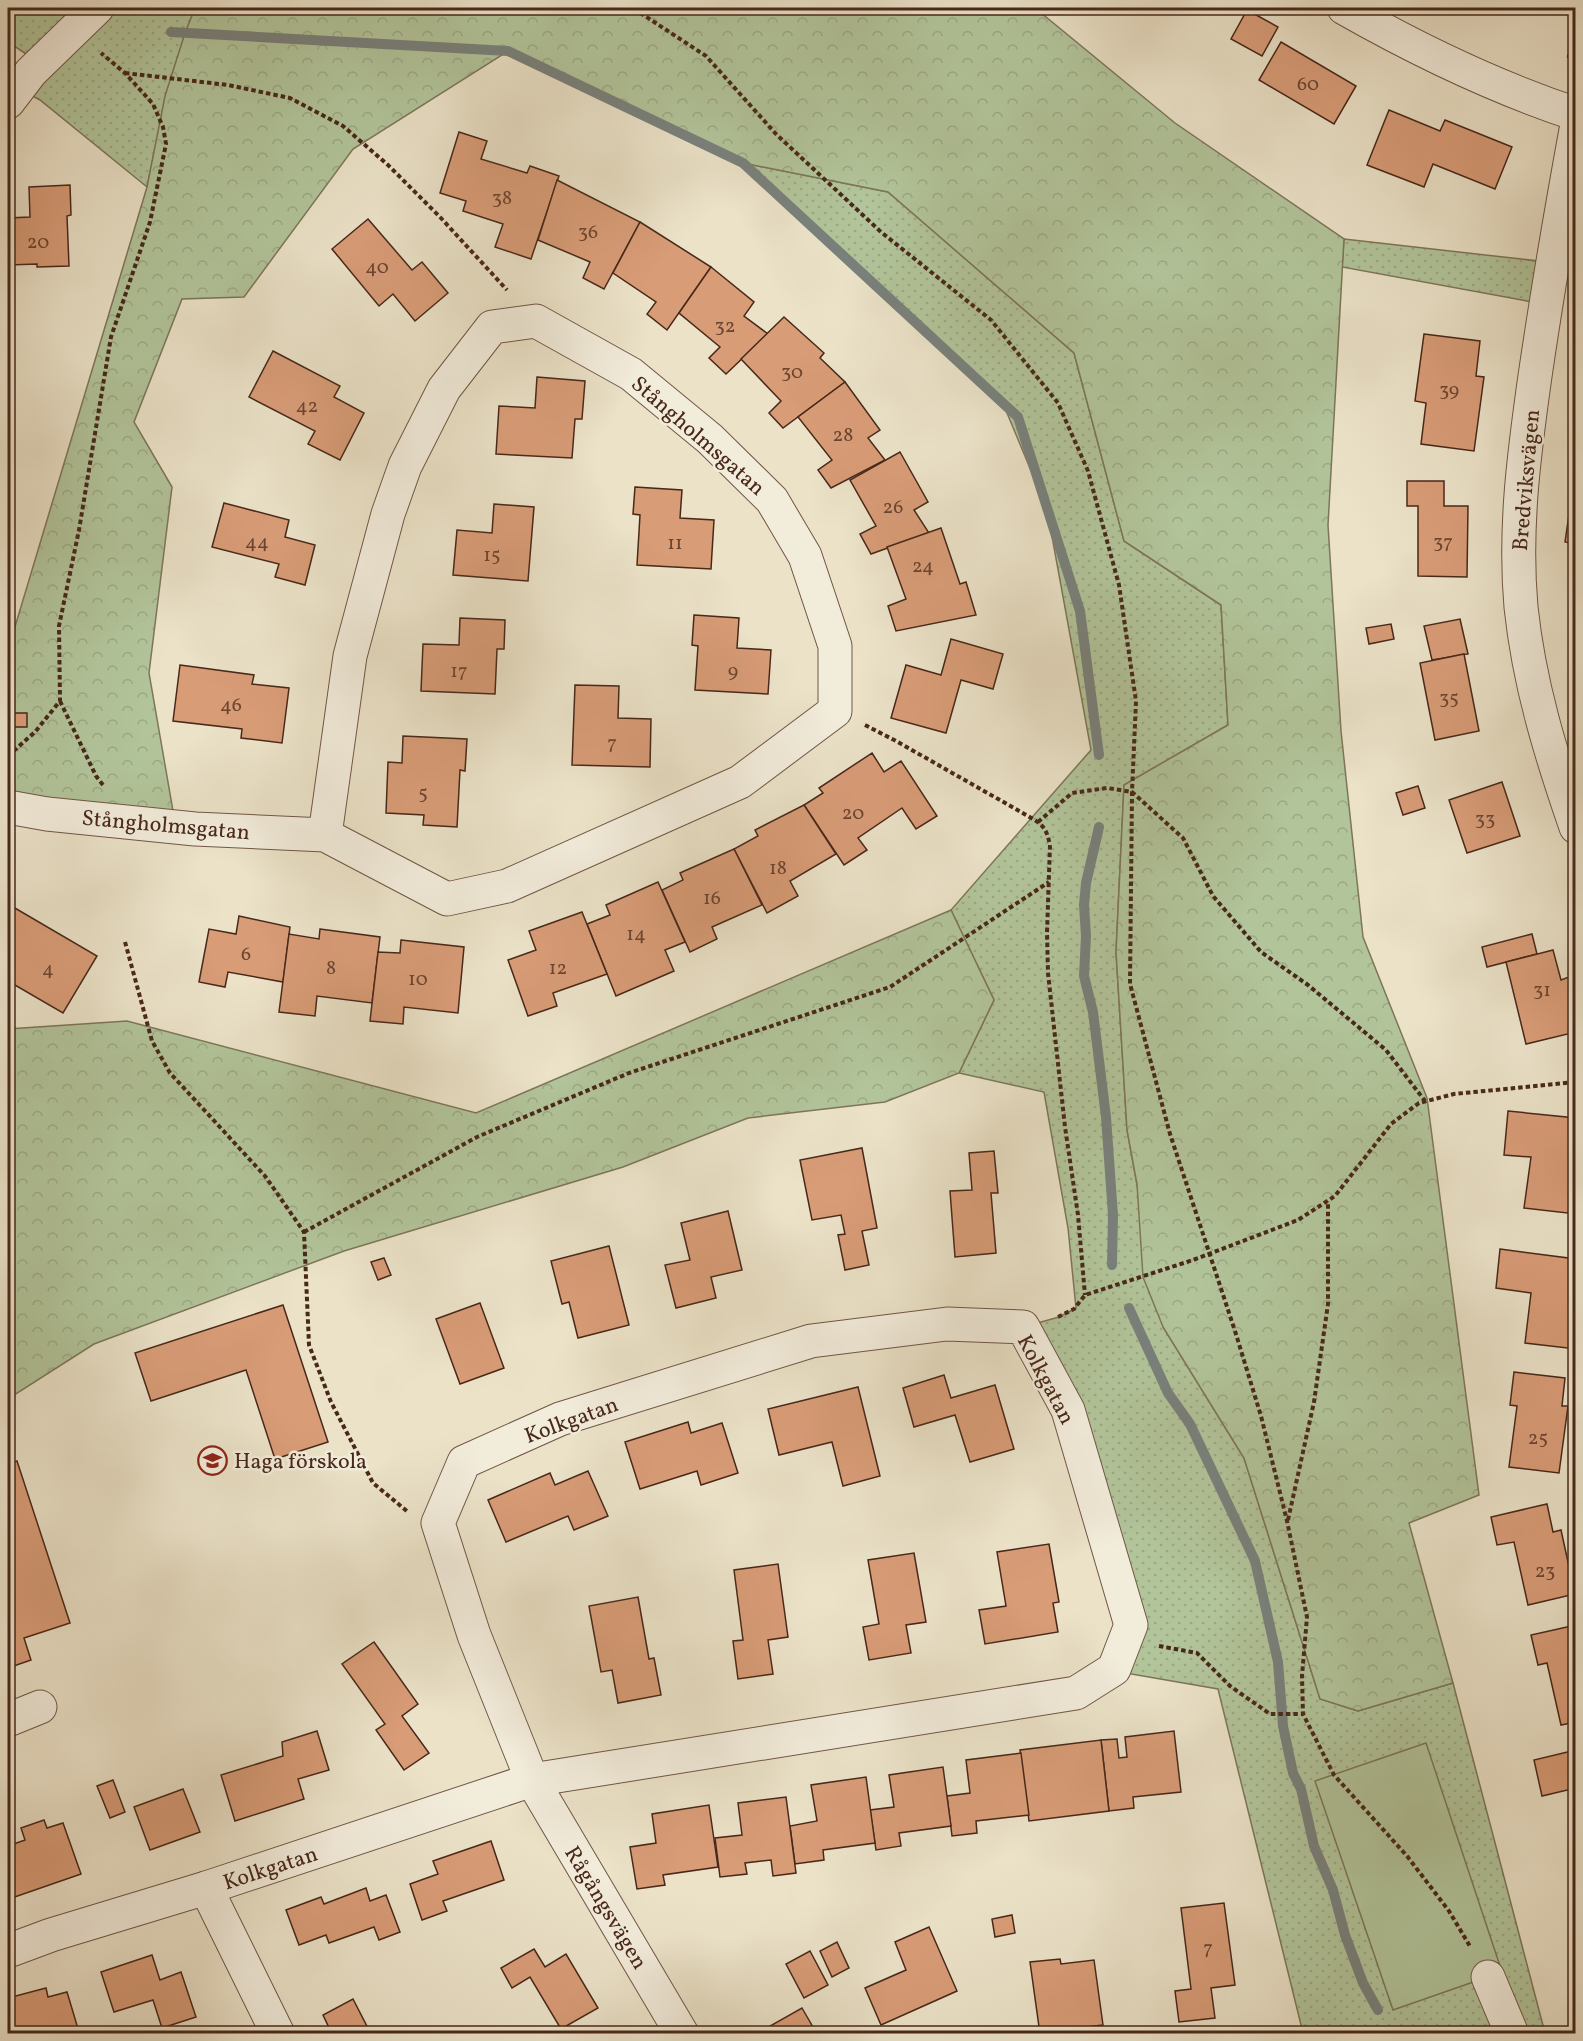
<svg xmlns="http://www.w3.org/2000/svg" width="1583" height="2041" viewBox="0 0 1583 2041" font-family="Vollkorn,serif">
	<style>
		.grass { fill: url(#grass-dots); stroke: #7d765a; stroke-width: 1.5 }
		.forest { fill: url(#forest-crowns); stroke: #7d765a; stroke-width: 1.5 }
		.garden { fill: #b2c49a; stroke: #7d765a; stroke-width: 1.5 }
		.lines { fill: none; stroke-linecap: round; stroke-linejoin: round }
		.stream { stroke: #79817c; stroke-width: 10 }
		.building { fill: #d89c77; stroke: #48281a; stroke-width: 1.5 }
		.minor-casing { stroke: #715646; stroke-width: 35 }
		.path { stroke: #48281a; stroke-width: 4; stroke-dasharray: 4.5 3; stroke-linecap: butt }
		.minor { stroke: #f2ecdb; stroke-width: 33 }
		.labels { text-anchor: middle; stroke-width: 5; stroke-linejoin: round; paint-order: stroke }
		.number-label { font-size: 20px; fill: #6c4531 }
		.street-label { font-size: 22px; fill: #48281a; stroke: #f2ecdb }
		.poi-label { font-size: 22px; fill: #48281a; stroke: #f2ecdb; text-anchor: start }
	</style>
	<defs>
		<pattern id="grass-dots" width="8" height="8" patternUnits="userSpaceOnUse" patternTransform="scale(1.5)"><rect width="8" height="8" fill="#b2c49a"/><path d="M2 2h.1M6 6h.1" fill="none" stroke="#9ba884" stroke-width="1.8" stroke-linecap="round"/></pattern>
		<pattern id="forest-crowns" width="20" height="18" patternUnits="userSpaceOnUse" patternTransform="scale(1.5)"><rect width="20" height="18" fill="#b2c49a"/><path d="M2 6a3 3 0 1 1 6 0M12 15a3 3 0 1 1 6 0" fill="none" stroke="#9ba884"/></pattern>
	</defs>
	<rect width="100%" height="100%" fill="#ebe2c8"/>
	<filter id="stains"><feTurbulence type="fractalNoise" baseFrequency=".00333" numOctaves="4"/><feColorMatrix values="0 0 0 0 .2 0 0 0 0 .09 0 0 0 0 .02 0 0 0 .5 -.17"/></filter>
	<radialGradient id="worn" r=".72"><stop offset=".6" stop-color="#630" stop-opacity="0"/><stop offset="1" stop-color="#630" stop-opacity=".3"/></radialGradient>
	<g class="grass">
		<path d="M 8,8 L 195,8 C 172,66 160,125 147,187 L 40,100 L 23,91 L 43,65 L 8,42 Z"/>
		<path d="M 743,163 L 888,192 L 1074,353 L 1124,541 L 1221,605 L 1228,725 L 1124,785 L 1116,952 L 1127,1130 L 1163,1327 L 1244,1458 L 1320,1699 L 1358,1711 L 1453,1683 L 1545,2033 L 1303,2033 L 1218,1689 L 1108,1670 L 1131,1619 L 1023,1327 L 1059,1317 L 1076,1308 L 1068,1228 L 1044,1092 L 959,1073 L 994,1000 L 951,910 L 1091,750 L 1047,509 L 1002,401 Z"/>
		<path d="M 1344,239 L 1556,263 L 1549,305 L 1342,267 Z"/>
	</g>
	<g class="forest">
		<path d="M 195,8 L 1035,8 L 1175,123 L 1344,239 L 1328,525 L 1341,731 L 1363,937 L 1427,1098 L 1479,1495 L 1409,1523 L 1453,1683 L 1358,1711 L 1320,1699 L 1244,1458 L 1163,1327 L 1143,1277 L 1137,1184 L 1127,1130 L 1116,952 L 1124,785 L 1228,725 L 1221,605 L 1124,541 L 1074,353 L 888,192 L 743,163 L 508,51 L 353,149 L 244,297 L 182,299 L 134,422 L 172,487 L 149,673 L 176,828 L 8,805 L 8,650 L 147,187 L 165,96 L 185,33 Z"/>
		<path d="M 951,910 L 994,1000 L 959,1073 L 885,1102 L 748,1118 L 623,1167 L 344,1251 L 94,1344 L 8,1399 L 8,1029 L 127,1021 L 476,1113 Z"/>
	</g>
	<path class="garden" d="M 1426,1743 L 1502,1972 L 1393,2010 L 1315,1781 Z"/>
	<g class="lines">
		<g class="stream">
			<path d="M 171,32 L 508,51 L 743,163 L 1018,417 L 1080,611 L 1099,755"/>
			<path d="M 1099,827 L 1086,883 L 1084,905 L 1086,936 L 1084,976 L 1093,1012 L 1106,1117 L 1113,1215 L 1112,1265"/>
			<path d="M 1129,1308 L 1168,1393 L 1190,1424 L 1255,1561 L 1278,1662 L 1283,1726 L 1293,1773 L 1301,1789 L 1314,1846 L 1333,1890 L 1345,1935 L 1363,1983 L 1378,2010"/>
		</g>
	</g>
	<g class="building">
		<path d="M 1247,10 L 1278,27 L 1262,56 L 1231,39 Z"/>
		<path d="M 1281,42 L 1356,86 L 1334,124 L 1259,80 Z"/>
		<path d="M 1389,110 L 1440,131 L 1445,120 L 1512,147 L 1495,189 L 1433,164 L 1424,187 L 1367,165 Z"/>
		<path d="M 459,132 L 487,141 L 481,159 L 527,173 L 530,166 L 559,176 L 531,259 L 495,247 L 503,224 L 463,211 L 466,201 L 440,193 Z"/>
		<path d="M 557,180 L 640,222 L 604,289 L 583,278 L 590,262 L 538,240 Z"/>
		<path d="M 70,185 L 71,215 L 67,216 L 69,266 L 37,267 L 37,264 L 8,265 L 8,218 L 30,217 L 29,187 Z"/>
		<path d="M 368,219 L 412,270 L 422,262 L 448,293 L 415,321 L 393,294 L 379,306 L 332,249 Z"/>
		<path d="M 640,222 L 711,267 L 667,330 L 647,314 L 656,302 L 613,273 Z"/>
		<path d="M 711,267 L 754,302 L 744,316 L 768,334 L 726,374 L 709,358 L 720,347 L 679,313 Z"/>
		<path d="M 784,317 L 824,353 L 820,358 L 845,382 L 783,428 L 769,413 L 781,401 L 741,359 Z"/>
		<path d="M 1424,334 L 1480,341 L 1476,376 L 1484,377 L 1474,451 L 1421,444 L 1426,403 L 1415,401 Z"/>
		<path d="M 273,351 L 340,386 L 334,397 L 364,413 L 340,460 L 308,444 L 315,431 L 249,397 Z"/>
		<path d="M 537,377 L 585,381 L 582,419 L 575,419 L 572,458 L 496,454 L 499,406 L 535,408 Z"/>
		<path d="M 845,382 L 880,430 L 868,438 L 885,460 L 831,488 L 818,470 L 832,460 L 798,417 Z"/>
		<path d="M 900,452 L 928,502 L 914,510 L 929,533 L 871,554 L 860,534 L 876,526 L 850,480 Z"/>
		<path d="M 1407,481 L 1444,481 L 1444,506 L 1468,506 L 1467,577 L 1418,576 L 1418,506 L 1407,506 Z"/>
		<path d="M 635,487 L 682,490 L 680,518 L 714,520 L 711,569 L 637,565 L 640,515 L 633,514 Z"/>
		<path d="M 1573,487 L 1576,488 L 1576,544 L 1565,542 Z"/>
		<path d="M 224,503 L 289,520 L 285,537 L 315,545 L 305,585 L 275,577 L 279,564 L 212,547 Z"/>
		<path d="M 494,504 L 534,507 L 528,581 L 453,575 L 457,530 L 492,533 Z"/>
		<path d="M 941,528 L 960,584 L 966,582 L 976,615 L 896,631 L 888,606 L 906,599 L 887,547 Z"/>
		<path d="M 694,615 L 739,618 L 737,648 L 771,650 L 768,694 L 695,690 L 698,646 L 692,645 Z"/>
		<path d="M 460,618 L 505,620 L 504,649 L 497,649 L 495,694 L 421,691 L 423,644 L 459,645 Z"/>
		<path d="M 1460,619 L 1468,654 L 1432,660 L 1424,626 Z"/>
		<path d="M 1391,624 L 1394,639 L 1369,644 L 1366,628 Z"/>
		<path d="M 951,639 L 1003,654 L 993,689 L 961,680 L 946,733 L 891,718 L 906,665 L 941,675 Z"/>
		<path d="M 1464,654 L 1479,731 L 1435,740 L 1420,663 Z"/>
		<path d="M 180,665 L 254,675 L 252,684 L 289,688 L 282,743 L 241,738 L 242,729 L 173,721 Z"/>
		<path d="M 575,685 L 619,686 L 618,718 L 651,719 L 650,767 L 572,765 Z"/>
		<rect x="14" y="713" width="13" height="14"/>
		<path d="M 403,736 L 467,739 L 465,771 L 460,770 L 457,827 L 423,825 L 424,815 L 386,813 L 388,762 L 402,763 Z"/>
		<path d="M 872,753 L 884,772 L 901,761 L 937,816 L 916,829 L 902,808 L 858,838 L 867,850 L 844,865 L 804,805 L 823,793 L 819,788 Z"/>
		<path d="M 1502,782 L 1520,836 L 1467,853 L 1449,800 Z"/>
		<path d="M 1418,786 L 1425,808 L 1403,815 L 1396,793 Z"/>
		<path d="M 804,805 L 836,854 L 790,881 L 798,896 L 767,913 L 734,849 L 758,836 L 755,830 Z"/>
		<path d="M 734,849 L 762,905 L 712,927 L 717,939 L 690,952 L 662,890 L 683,880 L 680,873 Z"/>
		<path d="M 658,882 L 685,942 L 665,950 L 674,971 L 616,996 L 587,924 L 610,915 L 606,905 Z"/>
		<path d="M 8,904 L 97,956 L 63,1013 L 8,981 Z"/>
		<path d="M 582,912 L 607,974 L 553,993 L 557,1006 L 528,1016 L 508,960 L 536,950 L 529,931 Z"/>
		<path d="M 239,916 L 290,927 L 283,982 L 228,972 L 225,987 L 199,982 L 209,929 L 236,934 Z"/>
		<path d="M 320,929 L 380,937 L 372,1003 L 317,996 L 315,1016 L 279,1012 L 289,934 L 319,939 Z"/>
		<path d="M 1532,934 L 1537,954 L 1487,967 L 1482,947 Z"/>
		<path d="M 401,940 L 464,947 L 458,1013 L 404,1007 L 403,1024 L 370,1021 L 378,952 L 400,953 Z"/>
		<path d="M 1553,950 L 1561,980 L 1569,977 L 1575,997 L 1570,999 L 1576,1022 L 1576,1032 L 1526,1044 L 1506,962 Z"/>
		<path d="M 1508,1111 L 1576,1118 L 1576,1214 L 1524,1208 L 1531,1157 L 1504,1155 Z"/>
		<path d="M 862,1148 L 877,1228 L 862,1231 L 869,1265 L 845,1270 L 838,1235 L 845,1234 L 841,1215 L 812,1220 L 800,1160 Z"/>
		<path d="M 994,1151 L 998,1193 L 991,1193 L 996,1253 L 955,1257 L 950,1191 L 972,1190 L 969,1153 Z"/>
		<path d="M 728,1211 L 742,1270 L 711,1277 L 716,1298 L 676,1308 L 665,1265 L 690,1260 L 681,1223 Z"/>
		<path d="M 609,1246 L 629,1325 L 578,1338 L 569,1302 L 562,1304 L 551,1261 Z"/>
		<path d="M 1500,1249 L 1576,1259 L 1576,1349 L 1525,1343 L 1531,1293 L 1496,1288 Z"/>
		<path d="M 384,1258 L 391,1275 L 378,1280 L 371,1262 Z"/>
		<path d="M 480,1303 L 504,1368 L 460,1384 L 436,1319 Z"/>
		<path d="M 283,1305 L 328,1442 L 275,1459 L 246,1370 L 151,1401 L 135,1353 Z"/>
		<path d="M 1514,1372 L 1565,1378 L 1562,1406 L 1568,1406 L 1559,1473 L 1509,1467 L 1517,1406 L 1510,1405 Z"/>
		<path d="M 944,1375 L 951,1398 L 995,1385 L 1014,1449 L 970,1462 L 955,1415 L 914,1427 L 903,1388 Z"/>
		<path d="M 858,1387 L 880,1476 L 843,1486 L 832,1442 L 779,1455 L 768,1409 Z"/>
		<path d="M 688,1422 L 691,1433 L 722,1423 L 738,1473 L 701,1485 L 697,1471 L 640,1489 L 625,1442 Z"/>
		<path d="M 17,1461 L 70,1623 L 24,1638 L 31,1660 L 8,1668 L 8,1464 Z"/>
		<path d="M 588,1471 L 608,1516 L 574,1530 L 568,1516 L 506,1542 L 488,1500 L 550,1473 L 555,1485 Z"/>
		<path d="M 1547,1504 L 1553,1532 L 1561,1530 L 1575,1594 L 1528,1605 L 1514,1542 L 1497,1545 L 1491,1517 Z"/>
		<path d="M 1049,1544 L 1059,1602 L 1053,1603 L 1058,1632 L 985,1644 L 979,1610 L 1006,1606 L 997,1552 Z"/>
		<path d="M 914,1553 L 926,1622 L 906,1625 L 911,1653 L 869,1660 L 863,1627 L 879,1624 L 868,1560 Z"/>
		<path d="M 778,1564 L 788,1637 L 768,1640 L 773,1674 L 738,1679 L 733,1641 L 743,1640 L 734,1570 Z"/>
		<path d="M 638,1597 L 649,1659 L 654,1658 L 661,1695 L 618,1703 L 612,1670 L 601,1672 L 589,1606 Z"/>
		<path d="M 1576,1625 L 1576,1722 L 1561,1725 L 1547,1663 L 1538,1665 L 1531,1635 Z"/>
		<path d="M 374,1642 L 418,1704 L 402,1716 L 429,1753 L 404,1770 L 376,1730 L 385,1724 L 342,1664 Z"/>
		<path d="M 317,1731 L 329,1770 L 298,1779 L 304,1799 L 235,1821 L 221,1775 L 283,1756 L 282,1742 Z"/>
		<path d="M 1174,1731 L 1181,1792 L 1133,1797 L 1134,1808 L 1109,1811 L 1101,1740 L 1117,1739 L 1119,1758 L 1127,1757 L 1125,1737 Z"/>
		<path d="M 1101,1740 L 1109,1811 L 1029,1821 L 1020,1750 Z"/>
		<path d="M 1576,1750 L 1576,1788 L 1542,1796 L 1534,1760 Z"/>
		<path d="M 1021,1753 L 1029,1815 L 976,1821 L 977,1833 L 952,1836 L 947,1796 L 970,1793 L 966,1760 Z"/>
		<path d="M 943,1767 L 951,1826 L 899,1833 L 901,1846 L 876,1850 L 870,1810 L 894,1807 L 889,1775 Z"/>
		<path d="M 866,1777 L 875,1843 L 823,1850 L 824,1860 L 795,1864 L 790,1826 L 817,1821 L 811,1785 Z"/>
		<path d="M 113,1780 L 125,1812 L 110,1818 L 97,1786 Z"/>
		<path d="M 183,1789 L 200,1832 L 150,1850 L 134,1807 Z"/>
		<path d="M 786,1797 L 796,1873 L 773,1876 L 771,1860 L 745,1863 L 747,1874 L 720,1877 L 715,1838 L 742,1835 L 738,1803 Z"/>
		<path d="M 709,1805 L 718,1867 L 663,1875 L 665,1885 L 637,1889 L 630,1847 L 656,1843 L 652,1814 Z"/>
		<path d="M 44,1820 L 47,1828 L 63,1823 L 81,1874 L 9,1899 L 8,1846 L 25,1840 L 21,1828 Z"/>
		<path d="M 491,1841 L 504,1880 L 443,1901 L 447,1911 L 422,1920 L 410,1884 L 438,1874 L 433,1861 Z"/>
		<path d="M 366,1888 L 370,1901 L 386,1895 L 400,1932 L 379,1940 L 374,1927 L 329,1943 L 326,1935 L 299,1945 L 286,1910 L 321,1897 L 324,1904 Z"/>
		<path d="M 1224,1903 L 1235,1985 L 1211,1988 L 1215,2018 L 1179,2022 L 1175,1991 L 1191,1989 L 1181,1908 Z"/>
		<path d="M 1012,1915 L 1015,1933 L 995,1937 L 992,1919 Z"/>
		<path d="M 929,1927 L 957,1991 L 881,2025 L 865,1988 L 906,1970 L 895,1942 Z"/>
		<path d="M 837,1942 L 849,1968 L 832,1977 L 820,1951 Z"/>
		<path d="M 534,1949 L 545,1967 L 566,1954 L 598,2008 L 561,2029 L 530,1977 L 512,1988 L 501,1968 Z"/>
		<path d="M 810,1951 L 828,1985 L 804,1998 L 786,1964 Z"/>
		<path d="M 152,1955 L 160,1980 L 181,1972 L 196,2017 L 162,2028 L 153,2000 L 114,2012 L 101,1972 Z"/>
		<path d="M 1060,1959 L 1061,1964 L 1094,1960 L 1103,2025 L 1070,2029 L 1071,2034 L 1040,2034 L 1030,1962 Z"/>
		<path d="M 46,1988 L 48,1997 L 67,1992 L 79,2032 L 8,2034 L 8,1998 Z"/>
		<path d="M 353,1999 L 371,2034 L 332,2034 L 323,2015 Z"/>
		<path d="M 802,2008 L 817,2034 L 765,2034 L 763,2030 Z"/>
	</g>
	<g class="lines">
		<defs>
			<g id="minor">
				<path d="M 1344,8 C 1418,50 1494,87 1576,114"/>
				<path d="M 8,102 L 31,72 L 97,8"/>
				<path d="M 1576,130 C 1561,212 1547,294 1535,376 C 1524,454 1514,529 1521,607 C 1529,684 1551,755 1576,827"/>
				<path d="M 8,807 L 47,814 L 195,829 L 325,835 L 447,899 L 507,886 L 740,782 L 835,711 L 835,646 L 805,556 L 772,500 L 710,439 L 631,374 L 536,321 L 492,327 L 444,389 L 405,466 L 388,514 L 350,656 L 325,835"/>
				<path d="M 8,1720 L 40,1707"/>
				<path d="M 206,1888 L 278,2034"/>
				<path d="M 8,1951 L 51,1935 L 206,1888 L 532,1780 L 1076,1693 L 1114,1669 L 1131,1625 L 1068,1410 L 1023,1327 L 947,1324 L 811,1341 L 560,1419 L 464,1462 L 438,1523 L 474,1635 L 532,1780 L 682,2034"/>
				<path d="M 1488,1977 L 1512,2034"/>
			</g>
		</defs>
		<use href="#minor" class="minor-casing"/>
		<g class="path">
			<path d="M 618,8 L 642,14 L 706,56 L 776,134 L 881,232 L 991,320 L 1058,403 L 1088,471 L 1119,585 L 1136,701 L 1132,792 L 1130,984 L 1170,1134 L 1235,1331 L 1261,1416 L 1287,1521 L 1307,1617 L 1302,1676 L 1303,1714 L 1334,1775 L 1407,1856 L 1449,1911 L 1471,1948"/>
			<path d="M 1567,56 L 1576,57"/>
			<path d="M 125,73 L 228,85 L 290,98 L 343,126 L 388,165 L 440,217 L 507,290"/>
			<path d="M 60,701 L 96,776 L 103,785"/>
			<path d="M 865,725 L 896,741 L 1028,816 C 1043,825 1046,827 1050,845 L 1047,933 L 1048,973 L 1065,1127 L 1078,1215 L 1085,1295"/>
			<path d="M 8,756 L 35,732 L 60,701 L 59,626 L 79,530 L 111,337 L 150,222 L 166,144 L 163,127 L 153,104 L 125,73 L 101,53"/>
			<path d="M 1038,822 L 1072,793 L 1107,788 L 1132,792 L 1183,838 L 1213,896 L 1261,952 L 1308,985 L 1386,1050 L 1425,1101"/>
			<path d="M 125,942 L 152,1041 L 170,1073 L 265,1176 L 304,1232 L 309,1345 L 331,1402 L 373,1483 L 408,1512"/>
			<path d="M 304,1232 L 477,1137 L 629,1073 L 890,987 L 1049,882"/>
			<path d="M 1058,1317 L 1074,1309 L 1085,1295 L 1193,1260 L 1298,1220 L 1335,1196 L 1391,1124 L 1419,1103 L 1454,1094 L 1576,1082"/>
			<path d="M 1288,1520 L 1314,1402 L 1328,1304 L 1328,1201"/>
			<path d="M 1159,1646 L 1197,1653 L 1230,1686 L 1270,1714 L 1303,1714"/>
		</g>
		<use href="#minor" class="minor"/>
	</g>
	<defs>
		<symbol id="school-ring" viewBox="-11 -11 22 22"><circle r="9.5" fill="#f2ecdb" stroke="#8f2418" stroke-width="1.5"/><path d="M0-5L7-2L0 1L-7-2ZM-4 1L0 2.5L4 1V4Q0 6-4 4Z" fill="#8f2418"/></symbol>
	</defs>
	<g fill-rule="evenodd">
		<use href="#school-ring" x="196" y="1444" width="33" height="33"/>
	</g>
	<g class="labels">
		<g class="number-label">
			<text x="1308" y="90">60</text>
			<text x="502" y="204">38</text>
			<text x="588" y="238">36</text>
			<text x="38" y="248">20</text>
			<text x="377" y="273">40</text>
			<text x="725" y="332">32</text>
			<text x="792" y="378">30</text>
			<text x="1449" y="396">39</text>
			<text x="307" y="412">42</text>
			<text x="843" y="441">28</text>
			<text x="893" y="513">26</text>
			<text x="257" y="548">44</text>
			<text x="1443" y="548">37</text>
			<text x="675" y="549">11</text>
			<text x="492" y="561">15</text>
			<text x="923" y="572">24</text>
			<text x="459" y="677">17</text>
			<text x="733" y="677">9</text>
			<text x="1449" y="704">35</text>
			<text x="231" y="711">46</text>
			<text x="612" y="749">7</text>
			<text x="423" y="799">5</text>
			<text x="853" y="819">20</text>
			<text x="1485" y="825">33</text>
			<text x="778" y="874">18</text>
			<text x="712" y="904">16</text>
			<text x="636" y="940">14</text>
			<text x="246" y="960">6</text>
			<text x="331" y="974">8</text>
			<text x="558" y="974">12</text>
			<text x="48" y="975">4</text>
			<text x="418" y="985">10</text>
			<text x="1542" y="996">31</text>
			<text x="1538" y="1444">25</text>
			<text x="1545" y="1577">23</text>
			<text x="1208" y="1954">7</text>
		</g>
		<g class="street-label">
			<text transform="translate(699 435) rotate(41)" y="8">Stångholmsgatan</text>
			<text transform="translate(1525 480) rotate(-85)" y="8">Bredviksvägen</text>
			<text transform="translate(166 824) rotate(5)" y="8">Stångholmsgatan</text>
			<text transform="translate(1047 1379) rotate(62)" y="8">Kolkgatan</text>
			<text transform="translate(571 1419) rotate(-20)" y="8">Kolkgatan</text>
			<text transform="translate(270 1867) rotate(-18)" y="8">Kolkgatan</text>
			<text transform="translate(607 1907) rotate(59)" y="8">Rågångsvägen</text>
		</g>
		<g class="poi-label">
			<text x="234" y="1468">Haga förskola</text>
		</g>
	</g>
	<rect width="1583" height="2041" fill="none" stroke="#ebe2c8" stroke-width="30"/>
	<rect x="9" y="9" width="1565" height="2023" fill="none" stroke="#48281a" stroke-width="3"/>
	<rect x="15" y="15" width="1553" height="2011" fill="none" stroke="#48281a" stroke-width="1.5"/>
	<rect width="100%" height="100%" filter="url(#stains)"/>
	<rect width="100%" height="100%" fill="url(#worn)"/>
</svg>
